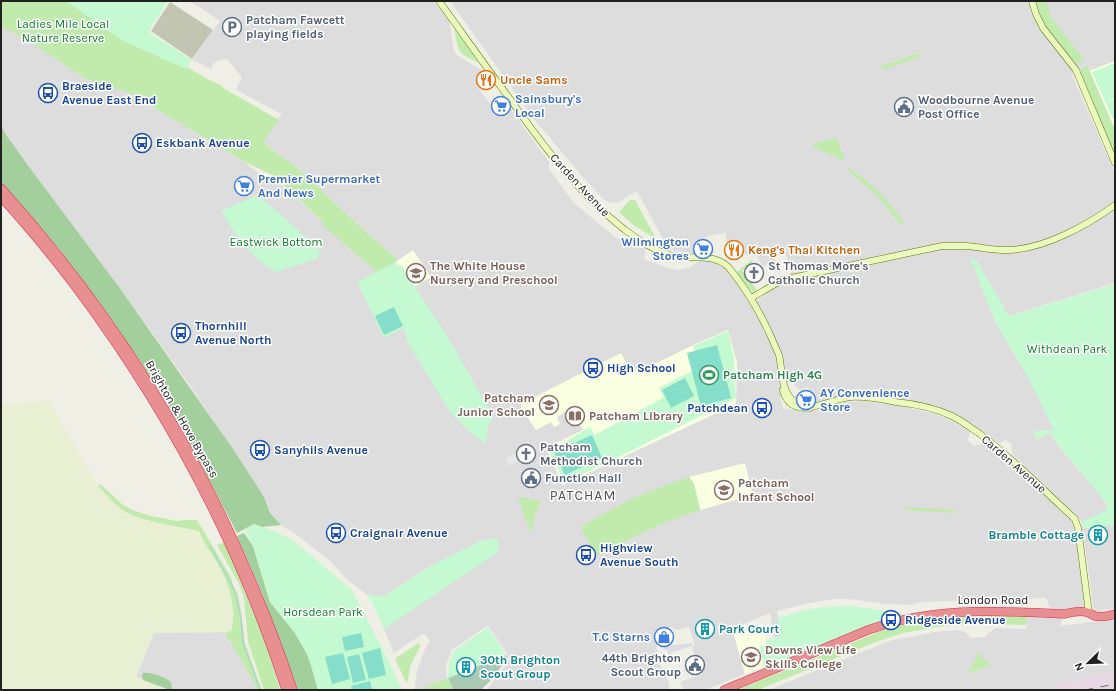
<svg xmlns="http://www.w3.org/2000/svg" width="1116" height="691" viewBox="0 0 1116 691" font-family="Karla,sans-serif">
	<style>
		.residential { fill: #dedddd }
		.industrial { fill: #e9d8e3 }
		.education { fill: #faffe1 }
		.construction { fill: #c2c5b2 }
		.farmland { fill: #e8efd2 }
		.grass { fill: #c1eaad }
		.forest { fill: #a2cf9b }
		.cemetery { fill: #a8c9b2 }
		.park { fill: #c4f9d1 }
		.pitch { fill: #85deca }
		.parking { fill: #e8e8e8 }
		.plaza { fill: #dcdbe6 }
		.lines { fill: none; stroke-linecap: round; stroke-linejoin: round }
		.stream { stroke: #a7c9dd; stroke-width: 1 }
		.secondary-casing { stroke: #597806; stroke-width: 7 }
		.highway-casing { stroke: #da2848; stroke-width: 9 }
		.secondary { stroke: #ecf9bc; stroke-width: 6 }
		.highway { stroke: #e78f91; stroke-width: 8 }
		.rail { stroke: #6e6e6e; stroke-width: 1; stroke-dasharray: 8 8; stroke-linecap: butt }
		.labels { text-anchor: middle; stroke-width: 3; stroke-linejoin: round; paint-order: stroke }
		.service-label { font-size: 12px; font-weight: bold; fill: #4e5e75; stroke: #fff; text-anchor: start }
		.park-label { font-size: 12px; fill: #0c7f28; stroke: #fff }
		.food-label { font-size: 12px; font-weight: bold; fill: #c56008; stroke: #fff; text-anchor: start }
		.transit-label { font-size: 12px; font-weight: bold; fill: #164399; stroke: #fff; text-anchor: start }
		.shop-label { font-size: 12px; font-weight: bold; fill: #366cbe; stroke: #fff; text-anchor: start }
		.street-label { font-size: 12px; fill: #202020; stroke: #fff }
		.education-label { font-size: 12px; font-weight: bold; fill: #785e54; stroke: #fff; text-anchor: start }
		.worship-label { font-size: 12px; font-weight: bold; fill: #5b616d; stroke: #fff; text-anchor: start }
		.leisure-label { font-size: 12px; font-weight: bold; fill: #27864d; stroke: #fff; text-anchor: start }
		.culture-label { font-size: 12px; font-weight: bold; fill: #0d838f; stroke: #fff; text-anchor: start }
		.quarter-label { font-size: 14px; letter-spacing: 1px; fill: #535353; stroke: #fff }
	</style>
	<rect width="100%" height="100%" fill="#f0efe6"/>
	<g class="residential">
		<path d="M 190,1 L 433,1 L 449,20 L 454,51 L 458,56 L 485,72 L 487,74 L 476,85 L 500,117 L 511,109 L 549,162 L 549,169 L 574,203 L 615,237 L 628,244 L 633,242 L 646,249 L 644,259 L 668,268 L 679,270 L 691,267 L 699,261 L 716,263 L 726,268 L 744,293 L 761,324 L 776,354 L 780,377 L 781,399 L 783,409 L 818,411 L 845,402 L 864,401 L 902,406 L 938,415 L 947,418 L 970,432 L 968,440 L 974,446 L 986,443 L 1011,463 L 1072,520 L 1076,529 L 1087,612 L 1052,613 L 1046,598 L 920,602 L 911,605 L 886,604 L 849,599 L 833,599 L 806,604 L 777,611 L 781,636 L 774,638 L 770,613 L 732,629 L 745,674 L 705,690 L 684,690 L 680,682 L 702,674 L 692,647 L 695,645 L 689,627 L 678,630 L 674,629 L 671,626 L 659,639 L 656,646 L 659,658 L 658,662 L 668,680 L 670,690 L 489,690 L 488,688 L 510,659 L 488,625 L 452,650 L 446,665 L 447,678 L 418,690 L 415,690 L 415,686 L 417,670 L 425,649 L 430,641 L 424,633 L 394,653 L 384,629 L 498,552 L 496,538 L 481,541 L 432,565 L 383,597 L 366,594 L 349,581 L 330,561 L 293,532 L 281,525 L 270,513 L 264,497 L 191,387 L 119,287 L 27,164 L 4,132 L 1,123 L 1,26 L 25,39 L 86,79 L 113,88 L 128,92 L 245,162 L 269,182 L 274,178 L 323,222 L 322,224 L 377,272 L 394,255 L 391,254 L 359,226 L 308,177 L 262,141 L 282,114 L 236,90 L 242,77 L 227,59 L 221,60 L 214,63 L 211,69 L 192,60 L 220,21 Z"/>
		<path d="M 450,1 L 1115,1 L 1115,61 L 1091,70 L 1072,75 L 1115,173 L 1115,283 L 1009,316 L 1007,312 L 1005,312 L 1004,310 L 1004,308 L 978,263 L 971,257 L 992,314 L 1001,332 L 1028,377 L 1053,428 L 1053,430 L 1035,431 L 1036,439 L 1051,433 L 1056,443 L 1101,496 L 1109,510 L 1083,528 L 1101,526 L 1115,526 L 1115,609 L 1094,611 L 1081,520 L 1013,455 L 1012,451 L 1011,443 L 1005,440 L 1002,442 L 999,443 L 973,424 L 947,410 L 934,405 L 862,395 L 846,396 L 813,403 L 808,387 L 799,390 L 792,382 L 787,383 L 781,353 L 771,329 L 756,301 L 777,286 L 793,281 L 785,251 L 764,267 L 753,251 L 747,256 L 742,249 L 738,241 L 726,242 L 726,233 L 708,236 L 696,242 L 701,251 L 694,253 L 675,251 L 666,245 L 637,191 L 619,202 L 611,203 L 604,200 L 581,175 L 534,119 Z"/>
		<path d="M 1027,616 L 1063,617 L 1060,626 L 1115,619 L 1115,671 L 1076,680 L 1043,690 L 768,690 L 889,641 L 935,632 L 956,630 L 965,632 L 971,638 L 984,637 L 988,633 L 996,628 L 1026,629 Z"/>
		<path d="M 226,632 L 226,637 L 230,641 L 258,690 L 170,690 L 136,677 L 154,633 Z"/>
	</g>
	<path class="industrial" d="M 1115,671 L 1115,690 L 1043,690 L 1076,680 Z"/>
	<g class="education">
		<path d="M 1115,61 L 1115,129 L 1090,71 Z"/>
		<path d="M 413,250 L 431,277 L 414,287 L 401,265 L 398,266 L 396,262 Z"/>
		<path d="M 728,330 L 737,363 L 736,404 L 563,485 L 546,448 L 583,430 L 577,419 L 581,416 L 575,406 L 557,417 L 560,424 L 554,427 L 551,422 L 536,430 L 521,408 L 521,404 L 621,353 L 632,373 L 639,369 L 659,362 L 693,345 Z"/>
		<path d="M 745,463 L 753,496 L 739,499 L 700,510 L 694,484 L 689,477 Z"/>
		<path d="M 764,624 L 767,645 L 760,647 L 764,667 L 745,674 L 734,635 Z"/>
	</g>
	<path class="construction" d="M 170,2 L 213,30 L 192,59 L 151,31 Z"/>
	<path class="farmland" d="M 49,401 L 98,486 L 115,503 L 135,516 L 199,531 L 204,542 L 223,572 L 228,588 L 233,610 L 232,632 L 154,633 L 136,677 L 170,690 L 1,690 L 1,405 Z"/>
	<g class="grass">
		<path d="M 1,1 L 70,1 L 134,44 L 187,67 L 211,81 L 223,86 L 223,88 L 279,120 L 263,142 L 308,177 L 359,226 L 391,254 L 394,255 L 397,261 L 377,272 L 321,224 L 323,222 L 274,176 L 245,162 L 128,92 L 113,88 L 86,79 L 25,39 L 1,26 Z"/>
		<path d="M 1035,1 L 1046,1 L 1051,17 L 1084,60 L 1077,64 L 1044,26 Z"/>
		<path d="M 454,28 L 479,63 C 456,52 459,53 454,28 Z"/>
		<path d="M 919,53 L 921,54 L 921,55 L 919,57 L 882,70 L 881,66 Z"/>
		<path d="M 1087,65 L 1115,130 L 1115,156 L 1079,72 Z"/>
		<path d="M 836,138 L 844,157 L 844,158 L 842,160 L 814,147 L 813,145 L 814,143 Z"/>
		<path d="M 847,167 C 873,183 889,200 906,226 L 899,223 L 879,197 L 853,175 L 846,168 Z"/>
		<path d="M 630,200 L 635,200 L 655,237 L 655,238 L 633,225 L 619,212 Z"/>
		<path d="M 751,260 L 753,263 L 742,270 L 757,290 L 753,292 L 751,291 L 737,272 Z"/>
		<path d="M 689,477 L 694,484 L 700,510 C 662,522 631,538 596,556 L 580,526 L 583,526 L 599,516 L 634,498 L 658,488 Z"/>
		<path d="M 100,484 L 123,505 L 135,511 L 151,516 L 177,521 L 184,520 L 197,520 L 231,577 L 233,585 L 238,594 L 242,618 L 245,643 L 262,690 L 258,690 L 230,641 L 226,637 L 226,632 L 232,631 C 232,624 234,617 233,610 C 232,595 226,578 219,566 C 212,554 204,544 199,531 C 177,526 145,522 126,512 C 115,506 107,495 98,486 Z"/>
		<path d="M 518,498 L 525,498 L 540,501 L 541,502 L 536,512 L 531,534 Z"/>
		<path d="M 906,507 L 954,510 L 955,512 L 954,513 L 906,510 L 905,509 Z"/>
		<path d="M 225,542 L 255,614 L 268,649 L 280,690 L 264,690 L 248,642 L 244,598 L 239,584 L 217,545 Z"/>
		<path d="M 972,615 C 974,619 974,622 970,624 L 937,627 L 903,633 L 876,642 L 758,690 L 737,690 L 881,631 L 914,622 L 930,619 Z"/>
		<path d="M 1002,615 L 1027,616 L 1026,625 L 982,624 L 981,616 Z"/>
		<path d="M 418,643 L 421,645 L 411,664 L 407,684 L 395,659 Z"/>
		<path d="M 978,651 L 984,660 L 992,665 L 966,674 C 972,667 976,660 978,651 Z"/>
		<path d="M 448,678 L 454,690 L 418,690 Z"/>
	</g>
	<g class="forest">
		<path d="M 1,123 L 4,132 L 27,164 L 119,287 L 233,449 L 264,497 L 270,513 L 281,525 L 262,527 L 254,524 L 237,533 L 179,422 L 150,376 L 108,314 L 59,249 L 1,183 Z"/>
		<path d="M 244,533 L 253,546 L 270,602 L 295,633 L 307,654 L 311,665 L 318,690 L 298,690 L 262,593 L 237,536 Z"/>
		<path d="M 143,673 C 152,672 164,677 171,682 L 172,689 L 170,690 L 143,680 L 142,676 Z"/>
	</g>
	<path class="cemetery" d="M 506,655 L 508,658 L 490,681 L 481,690 L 454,690 L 448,678 Z"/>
	<g class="park">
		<path d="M 66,1 L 168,1 L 148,32 L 192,60 L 186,69 L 123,41 Z"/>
		<path d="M 1115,63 L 1115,98 L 1108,101 L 1115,99 L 1115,117 L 1113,119 L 1092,72 Z"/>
		<path d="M 257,195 C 279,213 300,231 320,251 L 318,258 L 276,272 C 269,267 261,263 255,257 C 242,244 231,227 221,211 Z"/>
		<path d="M 970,257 L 973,258 L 978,263 L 1005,309 L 1004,310 L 1005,312 L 1007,312 L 1010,316 L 1115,284 L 1115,526 L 1101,526 L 1083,528 L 1082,522 L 1109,509 L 1101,496 L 1056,442 L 1051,433 L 1036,439 L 1035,431 L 1053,430 L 1053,428 L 1028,377 L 1001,332 L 992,314 Z"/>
		<path d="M 396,262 L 398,266 L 401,265 L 452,344 L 493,416 L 487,430 L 486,444 L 468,430 L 450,412 L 405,338 L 407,337 L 403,328 L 384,338 L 357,282 Z"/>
		<path d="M 728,331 L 734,358 L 736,398 L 607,463 L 564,483 L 549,451 L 590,427 L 595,435 L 664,397 L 659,388 L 702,366 L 693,346 Z"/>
		<path d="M 254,524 L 276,532 L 291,539 L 307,552 L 352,590 L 384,652 L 402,690 L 318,690 L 311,665 L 307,654 L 295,633 L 270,602 L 253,546 L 245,529 Z"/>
		<path d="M 496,538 L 498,538 L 499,549 L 498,552 L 384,629 L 371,600 L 366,594 L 383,597 L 432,565 L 481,541 Z"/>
		<path d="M 851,606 L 901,613 L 901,615 L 870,625 L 764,668 L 760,647 L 767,645 L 766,641 L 781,636 L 778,618 L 805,610 L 824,607 Z"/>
		<path d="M 488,627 L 506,655 L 448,678 L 449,664 L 453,652 Z"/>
	</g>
	<g class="pitch">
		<path d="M 394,307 L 403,326 L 384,335 L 375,316 Z"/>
		<path d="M 717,345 L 731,398 L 701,406 L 687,353 Z"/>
		<path d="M 685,378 L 694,396 L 671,408 L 662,390 Z"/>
		<path d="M 592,435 L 602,458 L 565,475 L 554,452 Z"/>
		<path d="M 361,633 L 364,647 L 345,651 L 342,637 Z"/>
		<path d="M 380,648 L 386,675 L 369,679 L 362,653 Z"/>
		<path d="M 343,653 L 350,679 L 332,684 L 325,657 Z"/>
		<path d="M 359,654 L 366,680 L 353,683 L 347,657 Z"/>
		<path d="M 370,681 L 372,690 L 352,690 L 351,686 Z"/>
	</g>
	<g class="parking">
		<path d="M 238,16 L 243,26 L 240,28 L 241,31 L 229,37 L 228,36 L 221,24 Z"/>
		<path d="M 516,453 L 517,456 L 520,454 L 522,459 L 509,466 L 505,459 Z"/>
	</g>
	<path class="plaza" d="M 661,636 L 667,642 L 671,643 L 671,644 L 674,645 L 686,644 L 692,643 L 693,646 L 688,647 L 673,652 L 670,655 L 668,653 L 668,651 L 664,649 L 659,639 Z"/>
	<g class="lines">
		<path class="stream" d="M 210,546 L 233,587 L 237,600 L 241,619 L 243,643 L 260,690"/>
		<defs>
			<g id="secondary">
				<path d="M 439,1 C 463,34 486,67 510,99 C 544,147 579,194 625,230 C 639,240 653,250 670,255 C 690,261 715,251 730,269 C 747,290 761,314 772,339 C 774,344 777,350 779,355 C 782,368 781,385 789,396 C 794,403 802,405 810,408"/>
				<path d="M 1032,1 L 1036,14 L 1043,28 L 1076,70 L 1115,163"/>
				<path d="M 751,298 L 782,280 L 942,246 C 950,246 958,246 966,246 C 981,247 995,251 1009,250 C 1044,249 1088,225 1115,205"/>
				<path d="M 783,390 C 784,396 786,399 790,403 C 804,416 834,398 851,397 C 866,396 881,399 896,402 C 915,404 935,408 952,416 C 962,421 971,428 980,434 C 1014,459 1043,490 1075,519 L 1078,528 L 1089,613"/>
			</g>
			<g id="highway">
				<path d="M 1,188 C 110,309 195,443 257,594 C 270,625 282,657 293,690"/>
				<path d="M 1,197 C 28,227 54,258 78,290 C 168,411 240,546 286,690"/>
				<path d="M 724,690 L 868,630 C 935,606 996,611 1065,614 C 1072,612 1082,610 1089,613 C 1092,614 1092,615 1095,616 C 1101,617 1109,616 1115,614"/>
			</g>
		</defs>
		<use href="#secondary" class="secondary-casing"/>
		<use href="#highway" class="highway-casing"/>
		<use href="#secondary" class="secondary"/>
		<use href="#highway" class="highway"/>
		<path class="rail" d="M 1085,690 L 1115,684"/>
	</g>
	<defs>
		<symbol id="parking-ring" viewBox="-11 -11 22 22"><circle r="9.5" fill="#fff" stroke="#5c6f8a" stroke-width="1.5"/><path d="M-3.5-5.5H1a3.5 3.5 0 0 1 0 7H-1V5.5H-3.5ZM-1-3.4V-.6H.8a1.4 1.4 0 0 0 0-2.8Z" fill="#5c6f8a"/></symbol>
		<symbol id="restaurant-ring" viewBox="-11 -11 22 22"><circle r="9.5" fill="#fff" stroke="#e8710a" stroke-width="1.5"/><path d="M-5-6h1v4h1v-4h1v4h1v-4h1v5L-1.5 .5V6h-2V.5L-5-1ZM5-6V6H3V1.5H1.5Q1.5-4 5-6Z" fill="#e8710a"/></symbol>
		<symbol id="bus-ring" viewBox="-11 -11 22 22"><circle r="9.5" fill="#fff" stroke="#1a4fb4" stroke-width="1.5"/><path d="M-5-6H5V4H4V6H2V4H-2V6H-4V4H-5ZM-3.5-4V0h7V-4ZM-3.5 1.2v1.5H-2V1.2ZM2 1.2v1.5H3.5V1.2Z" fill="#1a4fb4"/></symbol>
		<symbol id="supermarket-ring" viewBox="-11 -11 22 22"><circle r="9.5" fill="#fff" stroke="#3f7fe0" stroke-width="1.5"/><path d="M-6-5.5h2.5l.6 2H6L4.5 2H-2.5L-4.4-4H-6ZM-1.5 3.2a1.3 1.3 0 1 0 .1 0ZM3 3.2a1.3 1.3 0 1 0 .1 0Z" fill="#3f7fe0"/></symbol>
		<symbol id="civic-ring" viewBox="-11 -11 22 22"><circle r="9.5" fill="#fff" stroke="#5c6f8a" stroke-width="1.5"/><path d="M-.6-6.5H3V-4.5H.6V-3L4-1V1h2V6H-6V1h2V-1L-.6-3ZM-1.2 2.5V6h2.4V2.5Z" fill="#5c6f8a"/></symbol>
		<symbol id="school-ring" viewBox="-11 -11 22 22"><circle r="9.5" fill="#fff" stroke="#8d6e63" stroke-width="1.5"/><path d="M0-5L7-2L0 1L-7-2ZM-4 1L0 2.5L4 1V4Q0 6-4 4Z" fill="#8d6e63"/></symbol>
		<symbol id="church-ring" viewBox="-11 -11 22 22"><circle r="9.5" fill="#fff" stroke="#6b7280" stroke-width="1.5"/><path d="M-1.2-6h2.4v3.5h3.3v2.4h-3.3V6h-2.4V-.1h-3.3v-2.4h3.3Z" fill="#6b7280"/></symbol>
		<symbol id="stadium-ring" viewBox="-11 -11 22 22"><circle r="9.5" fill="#fff" stroke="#2e9e5b" stroke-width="1.5"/><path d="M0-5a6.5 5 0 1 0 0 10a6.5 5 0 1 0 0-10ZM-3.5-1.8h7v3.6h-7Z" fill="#2e9e5b"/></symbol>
		<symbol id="library-ring" viewBox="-11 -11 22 22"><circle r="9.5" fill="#fff" stroke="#8d6e63" stroke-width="1.5"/><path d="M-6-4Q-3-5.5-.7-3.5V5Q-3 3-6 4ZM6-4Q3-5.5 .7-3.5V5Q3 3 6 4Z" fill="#8d6e63"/></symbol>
		<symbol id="building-ring" viewBox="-11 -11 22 22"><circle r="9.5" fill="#fff" stroke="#0f9aa8" stroke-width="1.5"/><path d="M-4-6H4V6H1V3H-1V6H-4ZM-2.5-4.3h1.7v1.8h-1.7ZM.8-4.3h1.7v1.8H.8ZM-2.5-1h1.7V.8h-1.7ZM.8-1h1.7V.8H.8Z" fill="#0f9aa8"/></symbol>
		<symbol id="shop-ring" viewBox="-11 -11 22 22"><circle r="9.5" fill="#fff" stroke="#3f7fe0" stroke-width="1.5"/><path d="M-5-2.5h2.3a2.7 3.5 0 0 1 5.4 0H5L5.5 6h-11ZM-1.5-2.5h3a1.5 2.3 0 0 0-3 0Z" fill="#3f7fe0"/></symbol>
		<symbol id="university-ring" viewBox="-11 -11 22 22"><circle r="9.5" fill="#fff" stroke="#8d6e63" stroke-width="1.5"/><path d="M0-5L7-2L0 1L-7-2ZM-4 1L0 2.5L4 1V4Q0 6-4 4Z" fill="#8d6e63"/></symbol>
	</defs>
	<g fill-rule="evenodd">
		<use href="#parking-ring" x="221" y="16" width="22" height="22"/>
		<use href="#restaurant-ring" x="475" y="69" width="22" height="22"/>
		<use href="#bus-ring" x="37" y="82" width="22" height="22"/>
		<use href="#supermarket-ring" x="490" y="95" width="22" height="22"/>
		<use href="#civic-ring" x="893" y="96" width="22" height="22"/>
		<use href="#bus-ring" x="131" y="132" width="22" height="22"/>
		<use href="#supermarket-ring" x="233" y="175" width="22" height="22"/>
		<use href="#supermarket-ring" x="692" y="238" width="22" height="22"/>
		<use href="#restaurant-ring" x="723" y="239" width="22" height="22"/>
		<use href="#school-ring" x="405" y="262" width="22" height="22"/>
		<use href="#church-ring" x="743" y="262" width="22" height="22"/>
		<use href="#bus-ring" x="170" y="322" width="22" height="22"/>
		<use href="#bus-ring" x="582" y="357" width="22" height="22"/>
		<use href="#stadium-ring" x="698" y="364" width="22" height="22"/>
		<use href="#supermarket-ring" x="795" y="389" width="22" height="22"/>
		<use href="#school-ring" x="538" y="394" width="22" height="22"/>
		<use href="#bus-ring" x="751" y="397" width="22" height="22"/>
		<use href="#library-ring" x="564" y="405" width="22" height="22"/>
		<use href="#bus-ring" x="249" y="439" width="22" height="22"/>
		<use href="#church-ring" x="515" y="443" width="22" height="22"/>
		<use href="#civic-ring" x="520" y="467" width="22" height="22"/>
		<use href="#school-ring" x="713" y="479" width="22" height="22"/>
		<use href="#bus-ring" x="325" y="522" width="22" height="22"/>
		<use href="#building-ring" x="1087" y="524" width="22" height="22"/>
		<use href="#bus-ring" x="575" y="544" width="22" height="22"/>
		<use href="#bus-ring" x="880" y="609" width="22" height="22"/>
		<use href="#building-ring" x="694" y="618" width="22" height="22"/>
		<use href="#shop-ring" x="653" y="626" width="22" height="22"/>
		<use href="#university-ring" x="740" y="646" width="22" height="22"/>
		<use href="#civic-ring" x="684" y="654" width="22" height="22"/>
		<use href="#building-ring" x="455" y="656" width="22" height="22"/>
	</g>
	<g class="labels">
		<g class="service-label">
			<text x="246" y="24">Patcham Fawcett<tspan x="246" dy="14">playing fields</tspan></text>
			<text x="918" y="104">Woodbourne Avenue<tspan x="918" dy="14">Post Office</tspan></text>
			<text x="545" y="482">Function Hall</text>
			<text x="681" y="662" text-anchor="end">44th Brighton<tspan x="681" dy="14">Scout Group</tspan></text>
		</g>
		<g class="park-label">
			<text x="63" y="28">Ladies Mile Local<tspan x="63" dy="14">Nature Reserve</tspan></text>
			<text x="276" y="246">Eastwick Bottom</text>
			<text x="1067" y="353">Withdean Park</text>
			<text x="323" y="616">Horsdean Park</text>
		</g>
		<g class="food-label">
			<text x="500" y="84">Uncle Sams</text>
			<text x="748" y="254">Keng's Thai Kitchen</text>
		</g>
		<g class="transit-label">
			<text x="62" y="90">Braeside<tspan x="62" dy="14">Avenue East End</tspan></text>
			<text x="156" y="147">Eskbank Avenue</text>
			<text x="195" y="330">Thornhill<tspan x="195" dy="14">Avenue North</tspan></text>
			<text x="607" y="372">High School</text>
			<text x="748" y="412" text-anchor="end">Patchdean</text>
			<text x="274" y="454">Sanyhils Avenue</text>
			<text x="350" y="537">Craignair Avenue</text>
			<text x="600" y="552">Highview<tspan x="600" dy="14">Avenue South</tspan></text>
			<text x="905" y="624">Ridgeside Avenue</text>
		</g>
		<g class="shop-label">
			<text x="515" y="103">Sainsbury's<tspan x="515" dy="14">Local</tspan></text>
			<text x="258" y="183">Premier Supermarket<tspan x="258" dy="14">And News</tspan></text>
			<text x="689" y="246" text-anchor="end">Wilmington<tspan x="689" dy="14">Stores</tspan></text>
			<text x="820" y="397">AY Convenience<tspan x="820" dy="14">Store</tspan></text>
			<text x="650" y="641" text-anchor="end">T.C Starns</text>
		</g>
		<g class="street-label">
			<text transform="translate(580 185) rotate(47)" y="4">Carden Avenue</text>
			<text transform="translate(182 419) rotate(60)" y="4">Brighton &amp; Hove Bypass</text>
			<text transform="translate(1014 464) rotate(41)" y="4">Carden Avenue</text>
			<text x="993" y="604">London Road</text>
		</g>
		<g class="education-label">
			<text x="430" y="270">The White House<tspan x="430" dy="14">Nursery and Preschool</tspan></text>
			<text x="535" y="402" text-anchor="end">Patcham<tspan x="535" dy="14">Junior School</tspan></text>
			<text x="589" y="420">Patcham Library</text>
			<text x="738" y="487">Patcham<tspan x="738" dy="14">Infant School</tspan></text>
			<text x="765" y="654">Downs View Life<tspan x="765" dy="14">Skills College</tspan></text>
		</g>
		<g class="worship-label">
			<text x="768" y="270">St Thomas More's<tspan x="768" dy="14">Catholic Church</tspan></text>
			<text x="540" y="451">Patcham<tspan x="540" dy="14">Methodist Church</tspan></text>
		</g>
		<g class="leisure-label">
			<text x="723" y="379">Patcham High 4G</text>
		</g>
		<g class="culture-label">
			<text x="1084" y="539" text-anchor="end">Bramble Cottage</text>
			<text x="719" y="633">Park Court</text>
			<text x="480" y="664">30th Brighton<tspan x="480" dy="14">Scout Group</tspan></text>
		</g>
		<g class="quarter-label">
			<text x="583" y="500">PATCHAM</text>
		</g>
	</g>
	<rect width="1116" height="691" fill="none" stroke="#202020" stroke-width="4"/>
	<g transform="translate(1088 663) rotate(247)" stroke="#ffffff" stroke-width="3" paint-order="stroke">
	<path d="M0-3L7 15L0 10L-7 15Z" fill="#202020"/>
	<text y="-6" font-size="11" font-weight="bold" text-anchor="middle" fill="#202020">N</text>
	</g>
</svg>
